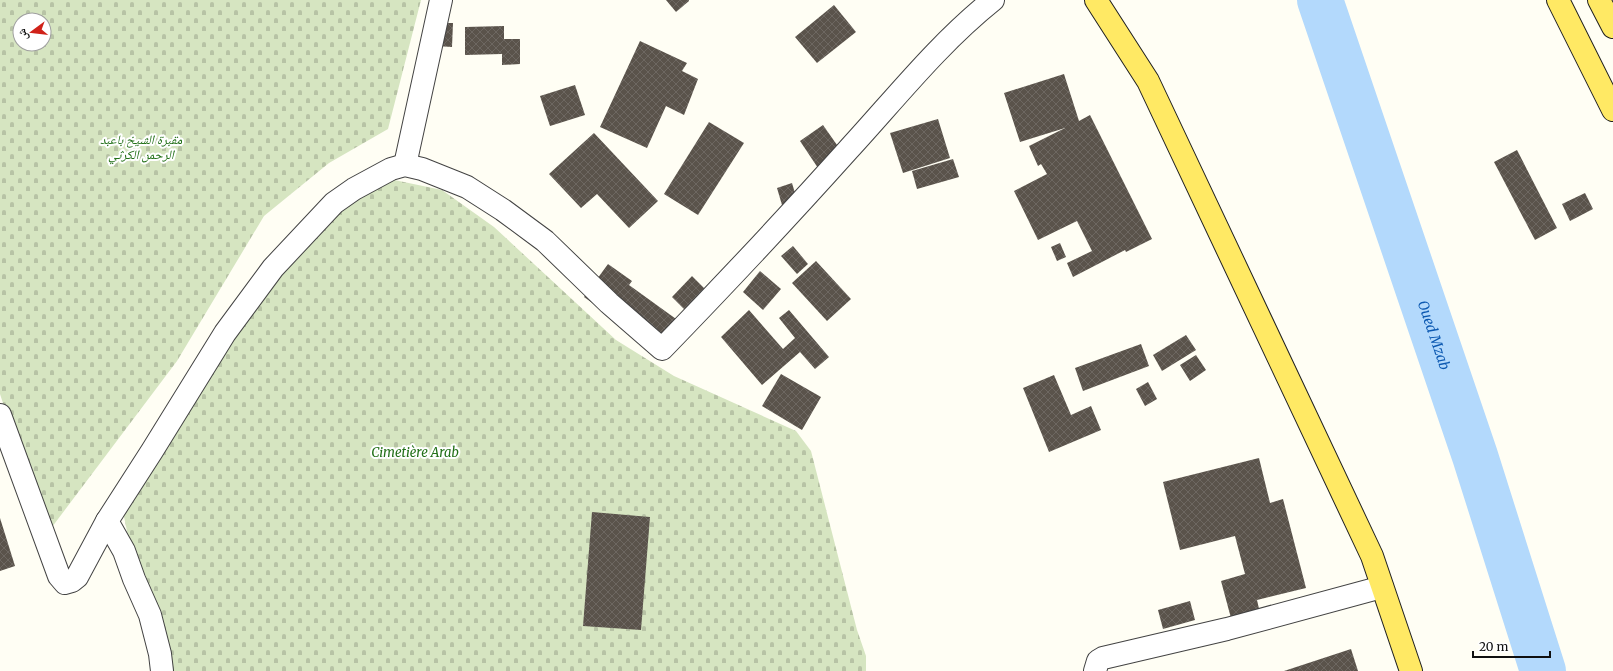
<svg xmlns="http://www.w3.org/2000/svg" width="1613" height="671" viewBox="0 0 1613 671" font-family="Merriweather,'Noto Naskh Arabic',serif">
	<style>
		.cemetery { fill: url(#cemetery-stones); fill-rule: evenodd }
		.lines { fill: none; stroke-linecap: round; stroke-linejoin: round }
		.river { stroke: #b3d9fc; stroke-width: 46 }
		.building { fill: url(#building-cross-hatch) }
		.minor-casing { stroke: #434343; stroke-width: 24 }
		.major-casing { stroke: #212121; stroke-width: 24 }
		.minor { stroke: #fff; stroke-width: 22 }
		.major { stroke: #ffe964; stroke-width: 22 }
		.labels { text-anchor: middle; stroke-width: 4; stroke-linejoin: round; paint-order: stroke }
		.park-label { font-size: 13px; font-style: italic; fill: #227018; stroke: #fff }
		.water-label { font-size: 14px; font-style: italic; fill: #0b58b1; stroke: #fff }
	</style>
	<defs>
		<pattern id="cemetery-stones" width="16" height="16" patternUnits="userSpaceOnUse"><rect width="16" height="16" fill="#d6e5c1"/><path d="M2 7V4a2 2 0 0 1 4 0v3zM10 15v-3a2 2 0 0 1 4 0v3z" fill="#b7c3a5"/></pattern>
		<pattern id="building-cross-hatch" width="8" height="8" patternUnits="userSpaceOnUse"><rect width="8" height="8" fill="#5a534b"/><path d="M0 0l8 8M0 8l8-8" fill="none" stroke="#6d6761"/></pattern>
	</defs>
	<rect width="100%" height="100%" fill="#fffef4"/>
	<g class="cemetery">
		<path d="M 0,0 L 421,0 L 388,129 L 329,163 L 264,216 L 177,361 L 46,535 L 0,394 ZM 20,20 L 44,20 L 44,44 L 20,44 Z"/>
		<path d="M 380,177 L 442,190 L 494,227 L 616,340 L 674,376 L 796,431 L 811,451 L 857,630 L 866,656 L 866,671 L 156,671 L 122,507 L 267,277 Z"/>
	</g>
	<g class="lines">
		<path class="river" id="s1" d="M 1320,0 L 1475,456 L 1543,671"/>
	</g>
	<g class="building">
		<path d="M 666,0 L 689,0 L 689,1 L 676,12 Z"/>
		<path d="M 834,5 L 856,32 L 817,63 L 795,37 Z"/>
		<path d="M 437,23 L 453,23 L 452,47 L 436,46 Z"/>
		<path d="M 504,26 L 504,39 L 520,39 L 520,64 L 502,65 L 502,54 L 465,55 L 465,27 Z"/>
		<path d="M 640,41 L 687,63 L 682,71 L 698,79 L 684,115 L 666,106 L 647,148 L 600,127 Z"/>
		<path d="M 1064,74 L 1079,121 L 1090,115 L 1152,239 L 1126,252 L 1125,250 L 1073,277 L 1067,263 L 1092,251 L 1077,221 L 1038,240 L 1014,191 L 1047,174 L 1041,164 L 1038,166 L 1029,146 L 1065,128 L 1020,142 L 1004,93 Z"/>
		<path d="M 575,85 L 585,115 L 550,126 L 540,96 Z"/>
		<path d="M 938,119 L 950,158 L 903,173 L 890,133 Z"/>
		<path d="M 709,122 L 744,143 L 698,215 L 664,194 Z"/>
		<path d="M 823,125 L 844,155 L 820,171 L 800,141 Z"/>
		<path d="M 594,133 L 658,201 L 629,228 L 597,194 L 581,208 L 549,174 Z"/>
		<path d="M 1517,150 L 1557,228 L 1535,240 L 1494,162 Z"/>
		<path d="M 953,159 L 959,177 L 917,189 L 912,171 Z"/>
		<path d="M 792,183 L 797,200 L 782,205 L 777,188 Z"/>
		<path d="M 1585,193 L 1593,209 L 1570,221 L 1562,204 Z"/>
		<path d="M 1060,243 L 1066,257 L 1057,261 L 1051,247 Z"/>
		<path d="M 793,246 L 808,264 L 797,274 L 781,256 Z"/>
		<path d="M 816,261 L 851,299 L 827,321 L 792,283 Z"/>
		<path d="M 608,264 L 632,281 L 629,285 L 683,324 L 662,353 L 584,297 Z"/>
		<path d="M 760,271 L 781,289 L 763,310 L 743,292 Z"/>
		<path d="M 692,276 L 712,296 L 692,317 L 672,297 Z"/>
		<path d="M 749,310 L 783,349 L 795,338 L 779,318 L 789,310 L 829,357 L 815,369 L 800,352 L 762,385 L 721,337 Z"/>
		<path d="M 1186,335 L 1196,350 L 1162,371 L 1153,355 Z"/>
		<path d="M 1141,344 L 1149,366 L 1083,391 L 1075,368 Z"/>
		<path d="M 1196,355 L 1206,370 L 1190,381 L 1180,365 Z"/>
		<path d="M 781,374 L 821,397 L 802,430 L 762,406 Z"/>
		<path d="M 1054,375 L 1071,415 L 1091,406 L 1101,430 L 1049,452 L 1023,388 Z"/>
		<path d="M 1148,382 L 1157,399 L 1145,406 L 1136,389 Z"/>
		<path d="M 1259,458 L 1270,503 L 1283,499 L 1306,588 L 1257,600 L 1263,626 L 1235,633 L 1221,581 L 1245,574 L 1235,536 L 1180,550 L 1163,482 Z"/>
		<path d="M 592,512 L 650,517 L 641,630 L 583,626 Z"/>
		<path d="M 0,518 L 15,566 L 0,571 Z"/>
		<path d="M 1190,601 L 1195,620 L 1163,629 L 1158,610 Z"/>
		<path d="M 1351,649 L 1358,671 L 1284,671 Z"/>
	</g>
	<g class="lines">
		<defs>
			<g id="minor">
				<path d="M 405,165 L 441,0"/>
				<path d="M 0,415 L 59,576 L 65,583 L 72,581 L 77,577 L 107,521 L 152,451 L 225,333 L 273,268 L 334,203 L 354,189 L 391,169 L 405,165 L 422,169 L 467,187 L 503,210 L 545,241 L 609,303 L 662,349 C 725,284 787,218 848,150 C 895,99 938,44 993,0"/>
				<path d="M 107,521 L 124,551 L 134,579 L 150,615 L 160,654 L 162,671"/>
				<path d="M 1095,671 L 1098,661 L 1103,658 L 1227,629 L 1382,587"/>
			</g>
			<g id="major">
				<path d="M 1096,0 L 1148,81 L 1372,556 L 1411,671"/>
				<path d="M 1558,0 L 1613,110"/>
				<path d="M 1599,0 L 1613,27"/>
			</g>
		</defs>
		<use href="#minor" class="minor-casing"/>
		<use href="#major" class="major-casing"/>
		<use href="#minor" class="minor"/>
		<use href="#major" class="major"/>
	</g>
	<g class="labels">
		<g class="park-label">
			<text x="141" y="144">مقبرة الشيخ باعبد<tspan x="141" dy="15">الرحمن الكرثي</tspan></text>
			<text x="415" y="457">Cimetière Arab</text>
		</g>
		<g class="water-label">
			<text dy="5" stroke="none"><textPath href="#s1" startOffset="354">Oued Mzab</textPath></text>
		</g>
	</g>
	<g transform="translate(32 32) rotate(255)"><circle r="19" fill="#ffffff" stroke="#9f9f9f"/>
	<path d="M0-3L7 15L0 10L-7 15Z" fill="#d02219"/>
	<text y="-6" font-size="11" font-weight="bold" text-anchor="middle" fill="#101010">ش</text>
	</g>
	<path d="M1473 651v6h77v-6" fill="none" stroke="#101010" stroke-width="2"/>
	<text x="1479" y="651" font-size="12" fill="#101010" stroke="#ffffff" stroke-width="3" paint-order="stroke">20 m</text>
</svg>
